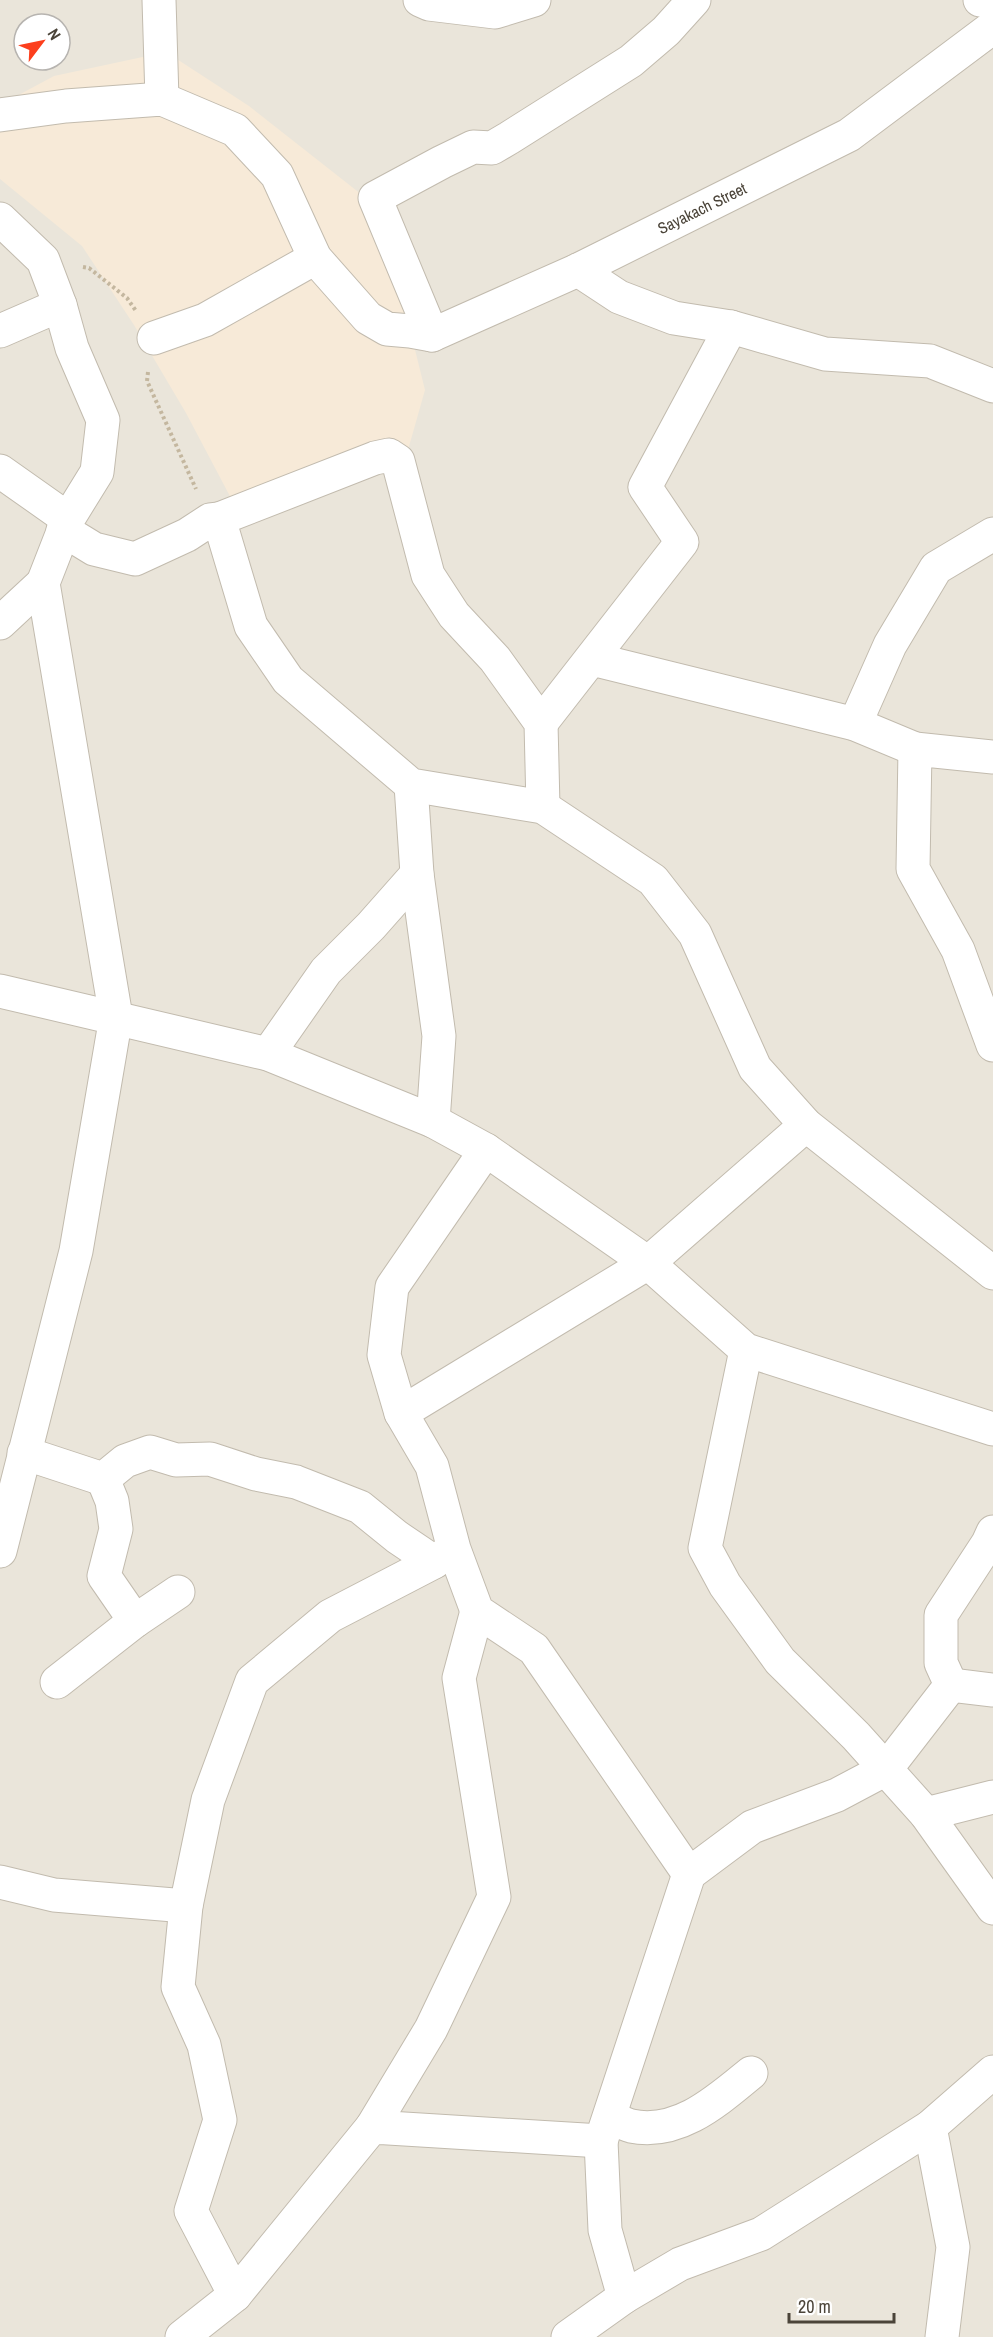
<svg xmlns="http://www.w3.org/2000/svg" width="993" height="2337" viewBox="0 0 993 2337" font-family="'Archivo Narrow',sans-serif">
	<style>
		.residential { fill: #eae5da; fill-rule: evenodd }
		.commercial { fill: #f7ead8 }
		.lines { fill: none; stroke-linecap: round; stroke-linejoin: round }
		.minor-casing { stroke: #c2bbae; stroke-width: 35 }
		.path { stroke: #c4b79f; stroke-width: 4; stroke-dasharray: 3 3; stroke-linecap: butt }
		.minor { stroke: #fff; stroke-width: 33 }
		.labels { text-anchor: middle; stroke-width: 6; stroke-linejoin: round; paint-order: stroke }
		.street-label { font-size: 16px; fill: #4b4439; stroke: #fff }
	</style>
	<rect width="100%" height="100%" fill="#f6f3ec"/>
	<path class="residential" d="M 0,0 L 993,0 L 993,2337 L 0,2337 ZM 24,24 L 60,24 L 60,60 L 24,60 Z"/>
	<path class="commercial" d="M 166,52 L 249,106 L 380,209 L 425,390 L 408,450 L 242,519 L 186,413 L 134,325 L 82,246 L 0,179 L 0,105 L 54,76 Z"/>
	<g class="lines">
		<defs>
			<g id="minor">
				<path d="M 159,0 L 162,99"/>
				<path d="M 420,0 L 429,4 L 495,12 L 534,0"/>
				<path d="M 980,0 L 993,2"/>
				<path d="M 0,115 L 66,106 L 162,99 L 235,130 L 277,175 L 315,258 L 368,318 L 387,329 L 410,331 L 432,335 L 578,270 L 849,135 L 993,27"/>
				<path d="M 0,219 L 43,260 L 60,305 L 72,348 L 103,420 L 97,472 L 68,519 L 43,583 L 116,1017 L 76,1251 L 0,1551"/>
				<path d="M 578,270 L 619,297 L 674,318 L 731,327 L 825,354 L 930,361 L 993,386"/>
				<path d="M 0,331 L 60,305"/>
				<path d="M 432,335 L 375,198 L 442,162 L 473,147 L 492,148 L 509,138 L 631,61 L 666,31 L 694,0"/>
				<path d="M 154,338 L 205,320 L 315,258"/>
				<path d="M 0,471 L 68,519"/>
				<path d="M 219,519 L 375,458 L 389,455 L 398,461 L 428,575 L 454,615 L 495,659 L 541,723 L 543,807"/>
				<path d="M 63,530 L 94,549 L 135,559 L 187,535 L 210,520 L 219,519 L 251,626 L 288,680 L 411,785 L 543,807 L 653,880 L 695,934 L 755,1068 L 806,1125 L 993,1273"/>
				<path d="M 0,623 L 43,583"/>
				<path d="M 592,659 L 855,724 L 915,749"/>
				<path d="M 541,723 L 682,542 L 645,487 L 731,327"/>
				<path d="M 855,724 L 890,645 L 936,568 L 993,534"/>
				<path d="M 993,757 L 915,749 L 913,869 L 958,950 L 993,1045"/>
				<path d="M 411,785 L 417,874 L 439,1036 L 433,1121"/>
				<path d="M 0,991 L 268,1054 L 433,1121 L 486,1150 L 648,1263 L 746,1350 L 993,1429"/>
				<path d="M 268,1054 L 326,971 L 371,926 L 417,874"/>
				<path d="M 746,1350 L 705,1548 L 725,1585 L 780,1661 L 856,1736 L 926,1814 L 993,1908"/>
				<path d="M 401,1413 L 384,1355 L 392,1287 L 486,1150"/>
				<path d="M 24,1453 L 103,1479 L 125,1461 L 150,1452 L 176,1460 L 210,1459 L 256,1474 L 296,1482 L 360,1507 L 397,1537 L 434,1562 L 450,1551"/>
				<path d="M 103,1479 L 112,1501 L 116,1529 L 104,1576 L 135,1621"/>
				<path d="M 57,1682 L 135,1621 L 178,1592"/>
				<path d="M 951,1685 L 993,1690"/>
				<path d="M 926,1814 L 993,1797"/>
				<path d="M 689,1874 L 534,1649 L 477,1611 L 454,1549 L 432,1466 L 401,1413 L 648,1263 L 806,1125"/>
				<path d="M 0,1882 L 54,1895 L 186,1906"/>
				<path d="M 610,2117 C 617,2120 624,2124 631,2126 C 679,2136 718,2100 751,2073"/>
				<path d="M 372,2127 L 431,2029 L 494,1897 L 459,1678 L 477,1611"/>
				<path d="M 930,2127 L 953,2247 L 942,2337"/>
				<path d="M 601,2141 L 605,2230 L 624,2297"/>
				<path d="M 235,2295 L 191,2211 L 220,2120 L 204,2045 L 178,1987 L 186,1906 L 208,1800 L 252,1681 L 330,1616 L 434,1562"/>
				<path d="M 182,2337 L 235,2295 L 372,2127 L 601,2141 L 689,1874 L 752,1827 L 837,1795 L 886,1769 L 951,1685 L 941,1663 L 941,1615 L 988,1543 L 993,1532"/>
				<path d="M 568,2337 L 624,2297 L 680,2264 L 761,2234 L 930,2127 L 993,2072"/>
			</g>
		</defs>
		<use href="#minor" class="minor-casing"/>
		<g class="path">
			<path d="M 83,267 L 89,268 L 127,298 L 136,311"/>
			<path d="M 148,372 L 147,381 L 196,489"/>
		</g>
		<use href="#minor" class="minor"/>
	</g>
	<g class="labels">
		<g class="street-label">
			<text transform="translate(702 208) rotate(-26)" y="6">Sayakach Street</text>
		</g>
	</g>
	<g transform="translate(42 42) rotate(58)"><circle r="28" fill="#ffffff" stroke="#b7b4b0" stroke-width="1.5"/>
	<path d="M0-4.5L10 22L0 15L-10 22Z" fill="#fc3f1d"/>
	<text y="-9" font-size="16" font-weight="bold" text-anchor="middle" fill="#4b4439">N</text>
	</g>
	<path d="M789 2313v9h105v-9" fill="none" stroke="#4b4439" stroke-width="3"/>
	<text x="798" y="2313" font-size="18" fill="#4b4439" stroke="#ffffff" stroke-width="4.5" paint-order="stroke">20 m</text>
</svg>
